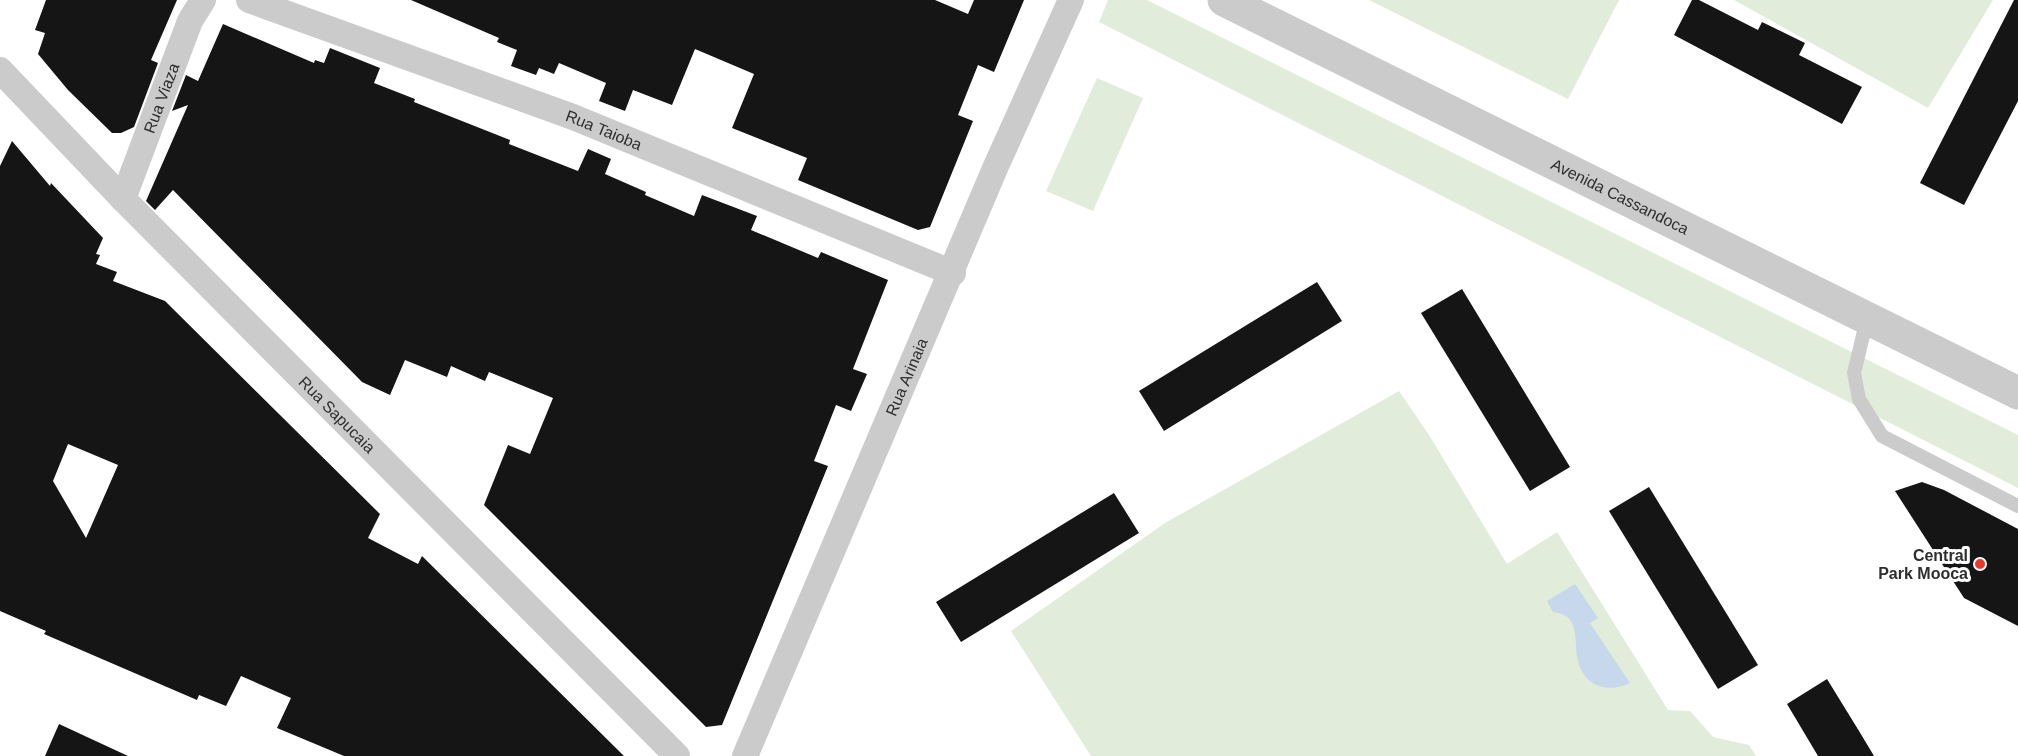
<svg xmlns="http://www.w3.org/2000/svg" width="2018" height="756" viewBox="0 0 2018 756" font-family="Helvetica,sans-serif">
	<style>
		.green { fill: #e2ecdb }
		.water { fill: #c7d8ec }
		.building { fill: #151515; fill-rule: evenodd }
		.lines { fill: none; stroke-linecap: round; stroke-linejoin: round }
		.service { stroke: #cbcbcb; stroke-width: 14 }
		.minor { stroke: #cbcbcb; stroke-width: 26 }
		.tertiary { stroke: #cbcbcb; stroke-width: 33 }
		.poi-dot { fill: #ea392b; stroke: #fff; stroke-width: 2 }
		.labels { text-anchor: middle; stroke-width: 6; stroke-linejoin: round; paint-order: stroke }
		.street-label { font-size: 16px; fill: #2e2e2e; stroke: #fff }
		.poi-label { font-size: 16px; font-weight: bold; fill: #2e2e2e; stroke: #fff; text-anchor: end }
	</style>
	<rect width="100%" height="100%" fill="#fff"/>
	<g class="green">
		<path d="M 1108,0 L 1147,0 L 2018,435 L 2018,488 L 1099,22 Z"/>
		<path d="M 1369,0 L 1619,0 L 1568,99 Z"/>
		<path d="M 1734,0 L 1993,0 L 1928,108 Z"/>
		<path d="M 1097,78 L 1143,98 L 1093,211 L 1046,191 Z"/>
		<path d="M 1399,391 L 1429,435 L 1507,564 L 1557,532 L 1668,710 L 1690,711 L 1713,737 L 1749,745 L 1756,756 L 1091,756 L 1011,631 L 1165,523 Z"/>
	</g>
	<path class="water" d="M 1575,584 L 1598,618 L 1590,623 L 1630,683 C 1608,694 1584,686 1578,661 C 1573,641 1582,615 1553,612 L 1547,601 Z"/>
	<g class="building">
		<path d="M 46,0 L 177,0 L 151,60 L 158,63 L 134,127 L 121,133 L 112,133 L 68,90 L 38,54 L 45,33 L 35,30 Z"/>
		<path d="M 411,0 L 935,0 L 968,14 L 974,0 L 1024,0 L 994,72 L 978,65 L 958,115 L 973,121 L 930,227 L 918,230 L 798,180 L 807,158 L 732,128 L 754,74 L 695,49 L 672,105 L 633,90 L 625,111 L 599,101 L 606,83 L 559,63 L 554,74 L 539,68 L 536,75 L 511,66 L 517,50 L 497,42 L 499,38 Z"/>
		<path d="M 1692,0 L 1699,0 L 1758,30 L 1762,22 L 1805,43 L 1799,55 L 1862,87 L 1842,124 L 1674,35 Z"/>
		<path d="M 2014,0 L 2018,0 L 2018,101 L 1964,205 L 1920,183 Z"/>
		<path d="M 223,24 L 314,63 L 315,60 L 324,63 L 330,48 L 380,68 L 374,83 L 415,99 L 414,102 L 510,140 L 509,144 L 578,171 L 588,149 L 611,159 L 605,174 L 646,192 L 645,195 L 694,216 L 702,195 L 757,216 L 751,230 L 818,258 L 821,252 L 888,280 L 853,369 L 867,374 L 851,411 L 836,405 L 814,461 L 828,466 L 722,725 L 706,727 L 484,505 L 508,445 L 530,454 L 553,398 L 489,372 L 485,381 L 451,366 L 447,377 L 405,360 L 390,395 L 362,382 L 173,190 L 155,210 L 146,201 L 188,105 L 172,111 L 186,75 L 198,81 Z"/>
		<path d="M 12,141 L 50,186 L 51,183 L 103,238 L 96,254 L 100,255 L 96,264 L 117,272 L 113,281 L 165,301 L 380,514 L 368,538 L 418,564 L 422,556 L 624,756 L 344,756 L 277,728 L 291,698 L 241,676 L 226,706 L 199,695 L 197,700 L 44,634 L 46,631 L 0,611 L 0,166 ZM 68,444 L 118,465 L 86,538 L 53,481 Z"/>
		<path d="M 1317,282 L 1342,321 L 1164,431 L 1139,391 Z"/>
		<path d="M 1462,289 L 1570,467 L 1530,491 L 1421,313 Z"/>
		<path d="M 1922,482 L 1944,490 L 2018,529 L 2018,626 L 1964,598 L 1895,491 Z"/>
		<path d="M 1649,487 L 1758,665 L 1718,689 L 1609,511 Z"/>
		<path d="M 1114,493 L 1139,533 L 961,642 L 936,602 Z"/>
		<path d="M 1827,679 L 1859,731 L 1874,756 L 1818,756 L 1787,704 Z"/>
		<path d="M 59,724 L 128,756 L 45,756 Z"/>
	</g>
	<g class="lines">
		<path class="service" d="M 1867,319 L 1854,373 L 1859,399 L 1882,436 L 2018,506"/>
		<g class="minor">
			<path id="s1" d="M 249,0 L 573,117 L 953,273"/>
			<path id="s2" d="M 0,70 L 123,199 L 677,756"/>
			<path id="s3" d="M 123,199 L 190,21 L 203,0"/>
			<path id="s4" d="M 745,756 L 996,166 L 1071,0"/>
		</g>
		<path class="tertiary" id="s5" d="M 1224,0 L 2018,393"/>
	</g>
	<circle class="poi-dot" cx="1980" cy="564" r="6"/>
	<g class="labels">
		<g class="street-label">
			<text dy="6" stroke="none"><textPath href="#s3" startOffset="108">Rua Viaza</textPath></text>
			<text dy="6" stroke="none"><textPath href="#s1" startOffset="378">Rua Taioba</textPath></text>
			<text dy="6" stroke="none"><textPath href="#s5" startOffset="442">Avenida Cassandoca</textPath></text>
			<text dy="6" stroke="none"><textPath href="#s4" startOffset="412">Rua Arinaia</textPath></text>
			<text dy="6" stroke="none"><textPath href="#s2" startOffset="482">Rua Sapucaia</textPath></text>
		</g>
		<g class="poi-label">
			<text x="1968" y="561">Central<tspan x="1968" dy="18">Park Mooca</tspan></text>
		</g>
	</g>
</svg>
